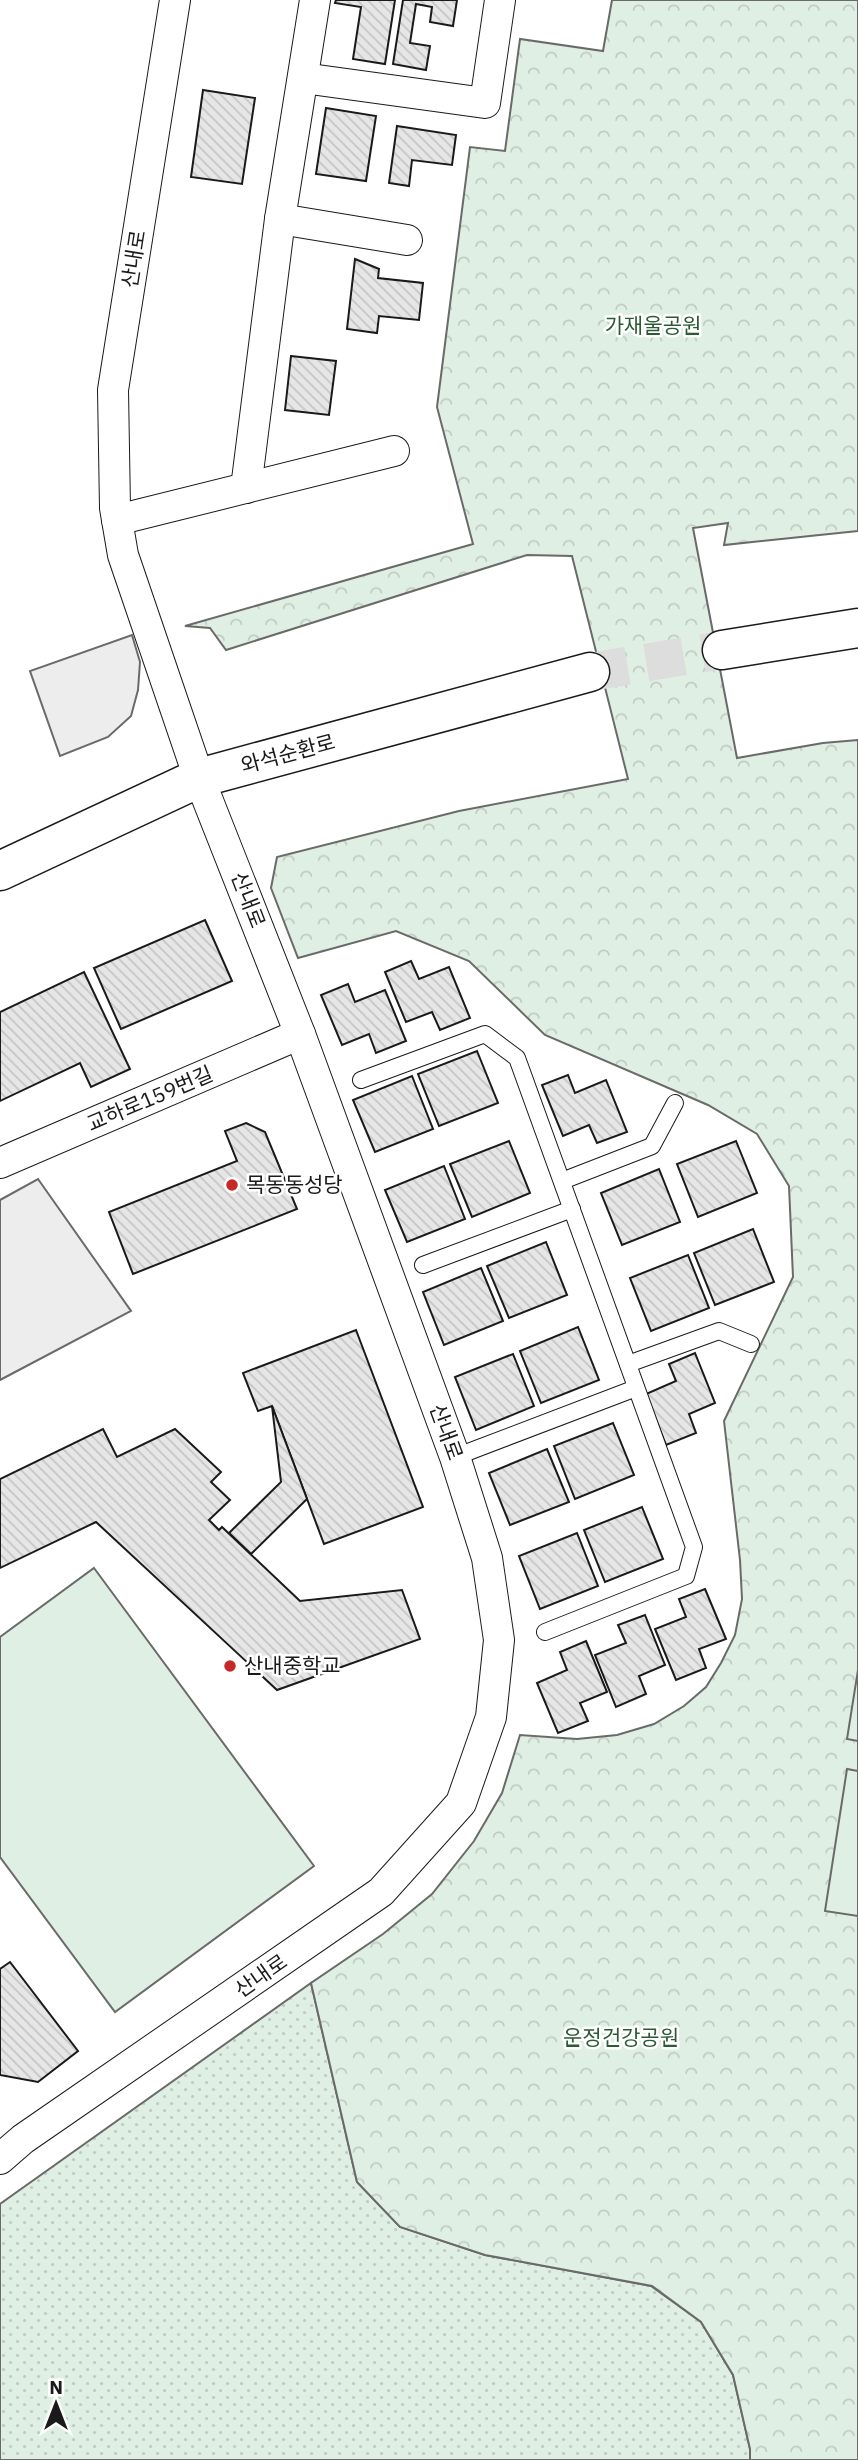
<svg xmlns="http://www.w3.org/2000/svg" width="858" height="2460" viewBox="0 0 858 2460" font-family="'IBM Plex Sans','Noto Sans KR',sans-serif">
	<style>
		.grass { fill: url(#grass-dots); stroke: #6a6a6a; stroke-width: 2 }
		.park { fill: url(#park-crowns); stroke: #6a6a6a; stroke-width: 2 }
		.pitch { fill: #e0efe3; stroke: #6a6a6a; stroke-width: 2 }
		.parking { fill: #ededed; stroke: #6a6a6a; stroke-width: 2 }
		.building { fill: url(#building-back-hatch); stroke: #1a1a1a; stroke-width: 2 }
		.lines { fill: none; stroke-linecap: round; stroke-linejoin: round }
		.secondary-tunnel { stroke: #ddd; stroke-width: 38; stroke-dasharray: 38 19; stroke-linecap: butt }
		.lane-casing { stroke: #1a1a1a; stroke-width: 18 }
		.street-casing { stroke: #1a1a1a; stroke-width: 32 }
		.secondary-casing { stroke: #1a1a1a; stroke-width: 41 }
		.lane { stroke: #fff; stroke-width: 16 }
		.street { stroke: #fff; stroke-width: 30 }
		.secondary { stroke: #fff; stroke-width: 38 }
		.poi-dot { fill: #c62828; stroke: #fff; stroke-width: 2.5 }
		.labels { text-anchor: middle; stroke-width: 5; stroke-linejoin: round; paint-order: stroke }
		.street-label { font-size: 21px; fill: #1a1a1a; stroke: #fff }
		.park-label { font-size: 21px; fill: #2b5a34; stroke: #fff }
		.poi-label { font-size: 21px; fill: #1a1a1a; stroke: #fff; text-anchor: start }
	</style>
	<defs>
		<pattern id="grass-dots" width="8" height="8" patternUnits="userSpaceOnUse" patternTransform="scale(1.75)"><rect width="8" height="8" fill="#e0efe3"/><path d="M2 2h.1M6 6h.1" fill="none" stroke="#c0ccc2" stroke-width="1.8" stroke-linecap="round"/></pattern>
		<pattern id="park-crowns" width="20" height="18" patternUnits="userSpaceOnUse" patternTransform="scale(1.75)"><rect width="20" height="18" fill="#e0efe3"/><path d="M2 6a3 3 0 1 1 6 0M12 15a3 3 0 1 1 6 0" fill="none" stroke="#c0ccc2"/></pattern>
		<pattern id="building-back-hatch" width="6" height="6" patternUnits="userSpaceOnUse" patternTransform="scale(1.75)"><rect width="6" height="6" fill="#e6e6e6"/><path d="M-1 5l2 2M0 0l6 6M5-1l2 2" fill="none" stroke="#c5c5c5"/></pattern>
	</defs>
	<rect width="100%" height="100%" fill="#fff"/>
	<path class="grass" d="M 311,1983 L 357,2182 L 400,2227 L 485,2255 L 651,2286 L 701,2322 L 733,2375 L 750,2449 L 750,2460 L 0,2460 L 0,2204 Z"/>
	<path class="park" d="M 612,0 L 858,0 L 858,531 L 724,545 L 728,523 L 693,528 L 737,758 L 823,743 L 858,740 L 858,2460 L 750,2460 L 750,2449 L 733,2375 L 701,2322 L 652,2286 L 485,2255 L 400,2227 L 357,2182 L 311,1983 L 383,1934 L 432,1894 L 474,1841 L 502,1793 L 520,1735 L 577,1739 L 617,1735 L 654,1724 L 684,1706 L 706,1687 L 721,1663 L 735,1635 L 742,1599 L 740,1560 L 724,1421 L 793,1277 L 789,1186 L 757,1134 L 708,1105 L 545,1035 L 469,961 L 396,931 L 298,958 L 271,888 L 277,857 L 459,811 L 628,779 L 572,556 L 527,555 L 226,650 L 210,628 L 185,626 L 473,544 L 437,407 L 470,147 L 505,151 L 520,39 L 603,51 Z"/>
	<g class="pitch">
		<path d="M 94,1568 L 314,1866 L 115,2012 L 0,1857 L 0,1637 Z"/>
		<path d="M 858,1670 L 858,1741 L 847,1739 Z"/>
		<path d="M 847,1769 L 858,1771 L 858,1916 L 825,1911 Z"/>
	</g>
	<g class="parking">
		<path d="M 132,635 L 140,662 L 138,690 L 131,716 L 108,737 L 60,756 L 30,671 Z"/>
		<path d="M 38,1179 L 131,1311 L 0,1380 L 0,1200 Z"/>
	</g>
	<g class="building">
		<path d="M 336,0 L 395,0 L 385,64 L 353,59 L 361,7 L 335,3 Z"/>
		<path d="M 403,0 L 457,0 L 453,26 L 430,22 L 432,7 L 416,4 L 410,43 L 430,46 L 426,70 L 393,64 Z"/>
		<path d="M 203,90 L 255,98 L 242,184 L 191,177 Z"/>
		<path d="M 326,108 L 376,116 L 366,181 L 316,174 Z"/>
		<path d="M 397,126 L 456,135 L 452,165 L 412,160 L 409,186 L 389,183 Z"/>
		<path d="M 355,259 L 379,269 L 378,278 L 423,283 L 419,320 L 379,316 L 377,333 L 347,329 Z"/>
		<path d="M 291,356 L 336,361 L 329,415 L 285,410 Z"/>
		<path d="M 205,920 L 232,981 L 121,1029 L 94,968 Z"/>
		<path d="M 411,961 L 419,979 L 449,967 L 470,1018 L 440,1030 L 432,1012 L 406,1022 L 385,972 Z"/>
		<path d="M 84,972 L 130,1069 L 91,1087 L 80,1063 L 0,1101 L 0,1012 Z"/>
		<path d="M 348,984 L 355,1002 L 385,990 L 406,1041 L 376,1053 L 369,1034 L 342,1045 L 321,995 Z"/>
		<path d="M 477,1051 L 498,1103 L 439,1126 L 418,1074 Z"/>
		<path d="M 568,1075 L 575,1093 L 606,1080 L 627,1132 L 597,1143 L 589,1125 L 563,1136 L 542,1085 Z"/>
		<path d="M 412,1076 L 433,1129 L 375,1152 L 353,1100 Z"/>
		<path d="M 246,1123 L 265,1132 L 297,1209 L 133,1274 L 109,1212 L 237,1161 L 225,1131 Z"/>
		<path d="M 509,1141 L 530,1193 L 472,1217 L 450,1164 Z"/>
		<path d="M 736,1141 L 757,1193 L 698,1217 L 677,1164 Z"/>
		<path d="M 444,1166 L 465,1219 L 407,1242 L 385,1190 Z"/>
		<path d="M 659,1169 L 680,1222 L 622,1245 L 601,1193 Z"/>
		<path d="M 753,1229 L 774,1282 L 715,1305 L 694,1253 Z"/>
		<path d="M 546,1242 L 567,1295 L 509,1318 L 487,1266 Z"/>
		<path d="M 688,1255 L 709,1308 L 651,1331 L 630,1278 Z"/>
		<path d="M 481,1268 L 503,1321 L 444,1345 L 423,1292 Z"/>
		<path d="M 578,1327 L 599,1380 L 541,1403 L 520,1351 Z"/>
		<path d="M 356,1330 L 423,1507 L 324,1544 L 272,1406 L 258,1411 L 243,1373 Z"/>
		<path d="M 695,1353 L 715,1403 L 689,1414 L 696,1433 L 666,1445 L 646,1394 L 676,1381 L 669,1364 Z"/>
		<path d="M 513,1354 L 534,1406 L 476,1430 L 455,1377 Z"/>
		<path d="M 272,1406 L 307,1499 L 251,1554 L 229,1533 L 281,1482 Z"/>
		<path d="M 613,1423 L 634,1475 L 575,1499 L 554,1446 Z"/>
		<path d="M 103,1429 L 117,1457 L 175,1429 L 221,1472 L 211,1482 L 230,1500 L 209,1520 L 219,1530 L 222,1527 L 300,1601 L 402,1590 L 420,1639 L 277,1690 L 96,1522 L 0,1568 L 0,1479 Z"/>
		<path d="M 547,1449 L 569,1502 L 510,1525 L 489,1473 Z"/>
		<path d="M 642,1507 L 663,1559 L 605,1582 L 584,1530 Z"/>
		<path d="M 577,1533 L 598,1586 L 540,1609 L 519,1556 Z"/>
		<path d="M 705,1589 L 726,1639 L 699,1649 L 706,1668 L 676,1680 L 655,1629 L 686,1617 L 679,1599 Z"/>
		<path d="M 645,1615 L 665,1665 L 639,1676 L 646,1694 L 616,1707 L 595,1655 L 626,1643 L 618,1625 Z"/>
		<path d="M 586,1641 L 607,1692 L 580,1703 L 588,1721 L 558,1733 L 537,1683 L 567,1670 L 560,1652 Z"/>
		<path d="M 10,1962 L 78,2051 L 38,2082 L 0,2075 L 0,1969 Z"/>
	</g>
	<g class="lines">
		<path class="secondary-tunnel" d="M 590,672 L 722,650"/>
		<defs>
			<g id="lane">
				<path d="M 361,1080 L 485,1034 L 517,1058 L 694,1547 L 686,1576 L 545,1632"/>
				<path d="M 562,1181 L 652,1146 L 675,1103"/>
				<path d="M 423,1265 L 572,1209"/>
				<path d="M 628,1364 L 719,1331 L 751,1344"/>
				<path d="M 455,1457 L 636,1388"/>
			</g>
			<g id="street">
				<path d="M 303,78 L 485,103 L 500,0"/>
				<path d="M 280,219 L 407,240"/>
				<path d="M 246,488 L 280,219 L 315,0"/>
				<path d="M 117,520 L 394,451"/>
				<path d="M 0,1163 L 300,1034"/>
				<path d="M 0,2159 L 23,2139 L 381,1892 L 461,1803 L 491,1717 L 499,1640 L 487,1558 L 455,1457 L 300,1034 L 199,778 L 123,555 L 115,508 L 113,390 L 175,0"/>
			</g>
			<g id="secondary">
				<path d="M 722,650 L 858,628"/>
				<path d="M 0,871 L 199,778 L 590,672"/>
			</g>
		</defs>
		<use href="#lane" class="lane-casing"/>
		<use href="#street" class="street-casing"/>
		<use href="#secondary" class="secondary-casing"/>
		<use href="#lane" class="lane"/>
		<use href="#street" class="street"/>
		<use href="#secondary" class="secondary"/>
	</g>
	<g class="poi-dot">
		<circle cx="232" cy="1185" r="7"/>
		<circle cx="230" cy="1666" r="7"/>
	</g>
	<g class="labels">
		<g class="street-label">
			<text transform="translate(134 259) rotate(-81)" y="7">산내로</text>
			<text transform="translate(288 754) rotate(-15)" y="7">와석순환로</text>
			<text transform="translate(248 900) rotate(69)" y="7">산내로</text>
			<text transform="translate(150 1099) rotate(-23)" y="7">교하로159번길</text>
			<text transform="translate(446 1432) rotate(70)" y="7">산내로</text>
			<text transform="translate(261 1976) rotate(-35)" y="7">산내로</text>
		</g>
		<g class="park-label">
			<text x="653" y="333">가재울공원</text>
			<text x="621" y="2045">운정건강공원</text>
		</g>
		<g class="poi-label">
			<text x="246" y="1192">목동동성당</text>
			<text x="244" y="1673">산내중학교</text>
		</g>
	</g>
	<g transform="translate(56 2404)" stroke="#ffffff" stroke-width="5" paint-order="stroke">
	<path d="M0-5L12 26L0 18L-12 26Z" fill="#1a1a1a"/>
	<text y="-10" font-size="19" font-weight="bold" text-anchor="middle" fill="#1a1a1a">N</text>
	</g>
</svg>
